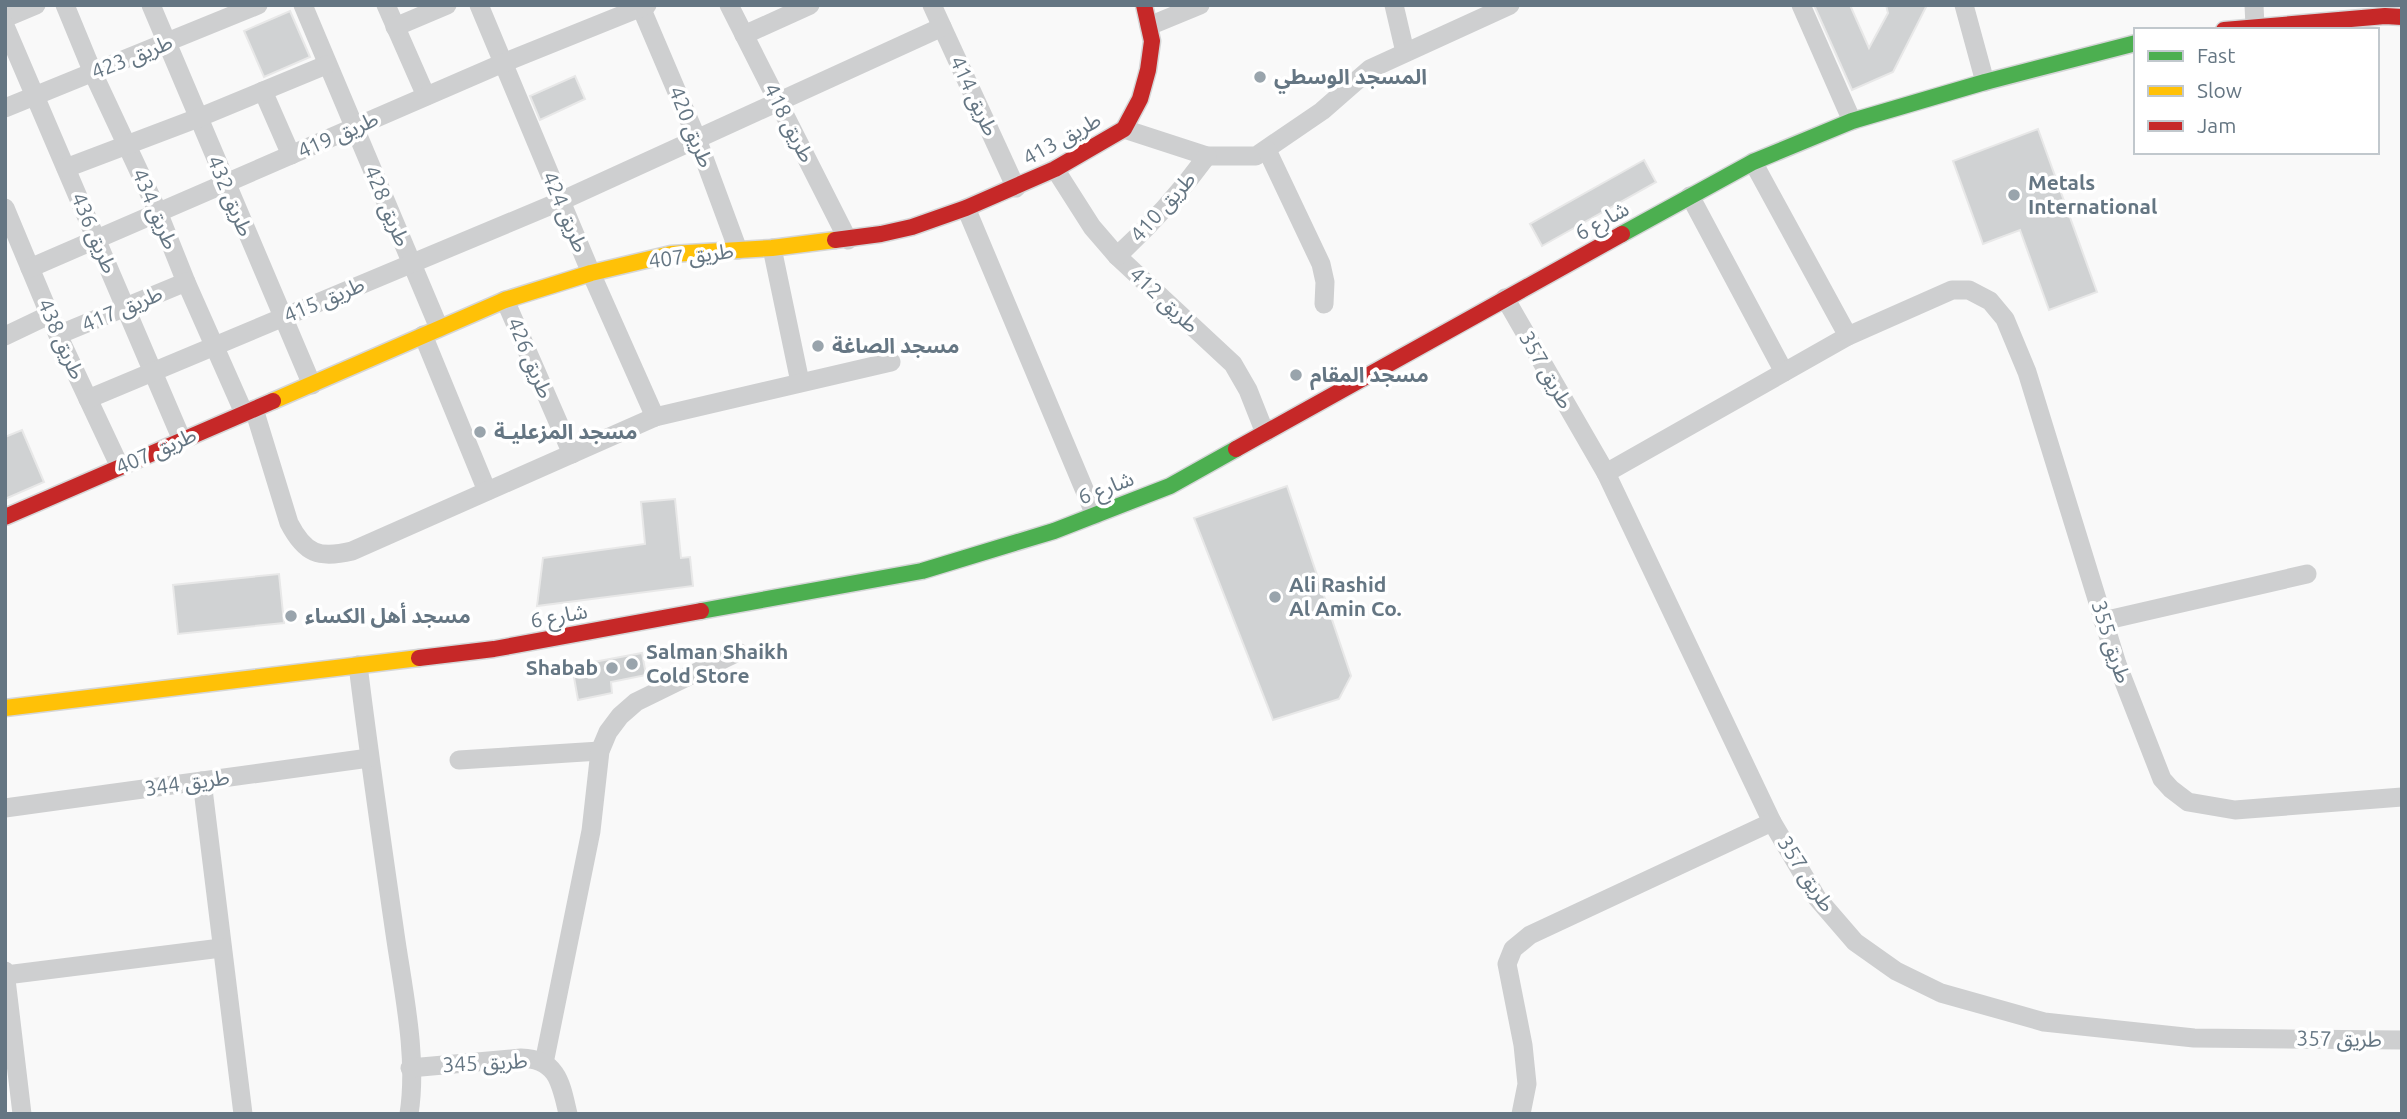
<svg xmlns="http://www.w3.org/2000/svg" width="2407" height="1119" viewBox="0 0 2407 1119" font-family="Ubuntu,'Noto Sans Arabic',sans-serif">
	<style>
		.building { fill: #d0d2d3; stroke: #e8e8e8; stroke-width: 2 }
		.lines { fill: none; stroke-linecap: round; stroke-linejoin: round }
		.fast-casing { stroke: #d5d6d7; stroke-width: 19 }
		.slow-casing { stroke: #d5d6d7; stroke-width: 19 }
		.jam-casing { stroke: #d5d6d7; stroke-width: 19 }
		.street { stroke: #cecfd0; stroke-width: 19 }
		.fast { stroke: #4caf50; stroke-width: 16 }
		.slow { stroke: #ffc107; stroke-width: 16 }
		.jam { stroke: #c62828; stroke-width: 16 }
		.poi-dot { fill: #99a4ac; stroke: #fff; stroke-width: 2.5 }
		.labels { text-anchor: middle; stroke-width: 7; stroke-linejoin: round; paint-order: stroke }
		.street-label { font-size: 21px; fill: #657683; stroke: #fff }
		.poi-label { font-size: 21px; font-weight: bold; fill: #657683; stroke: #fff; text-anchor: start }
	</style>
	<rect width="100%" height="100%" fill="#f9f9f9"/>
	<g class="building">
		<path d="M 1814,5 L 1850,5 L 1869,48 L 1888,13 L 1886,5 L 1927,5 L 1893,72 L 1852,90 Z"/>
		<path d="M 290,11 L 310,57 L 264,77 L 244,31 Z"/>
		<path d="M 575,76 L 585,99 L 540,120 L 530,96 Z"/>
		<path d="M 2038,129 L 2097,292 L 2049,310 L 2020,230 L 1983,244 L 1953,161 Z"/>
		<path d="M 1644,160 L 1656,182 L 1542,246 L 1530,224 Z"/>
		<path d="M 22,430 L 44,482 L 5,499 L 5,437 Z"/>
		<path d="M 1287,486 L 1351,676 L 1339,699 L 1273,720 L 1194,518 Z"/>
		<path d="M 675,499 L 681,558 L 690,557 L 693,586 L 537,606 L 543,558 L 645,544 L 641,502 Z"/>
		<path d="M 279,574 L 284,623 L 178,634 L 173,585 Z"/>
		<path d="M 642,653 L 646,675 L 611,682 L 612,693 L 578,700 L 572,666 Z"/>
	</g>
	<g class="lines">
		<defs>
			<g id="fast">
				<path d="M 1622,234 L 1753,162 L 1852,121 L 1985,82 L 2136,43"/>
				<path d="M 701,611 L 922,571 L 1054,531 L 1170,486 L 1236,449"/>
			</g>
			<g id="slow">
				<path d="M 273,401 L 505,300 L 591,273 L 671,254 L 772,248 L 835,240"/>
				<path d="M 5,708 L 419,658"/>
			</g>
			<g id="jam">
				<path d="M 2224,30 L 2385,16 L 2402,17"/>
				<path d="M 835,240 L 881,234 L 912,227 L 966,208 L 1055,169 L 1124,129 L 1140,99 L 1148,70 L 1152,41 L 1144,5"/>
				<path d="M 1236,449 L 1622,234"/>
				<path d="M 5,517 L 273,401"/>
				<path d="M 419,658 L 494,649 L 701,611"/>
			</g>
		</defs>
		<use href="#fast" class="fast-casing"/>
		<use href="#slow" class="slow-casing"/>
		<use href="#jam" class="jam-casing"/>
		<g class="street">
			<path d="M 65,5 L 93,73 L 158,212 L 186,282 L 244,413"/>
			<path d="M 151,5 L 312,385"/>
			<path d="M 303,5 L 439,328"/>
			<path d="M 386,5 L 426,96"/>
			<path d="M 479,5 L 591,273 L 655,417"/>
			<path d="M 640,5 L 697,139 L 738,250"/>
			<path d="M 729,5 L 848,240"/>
			<path d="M 932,5 L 1016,188"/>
			<path d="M 1394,5 L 1405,52"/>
			<path d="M 1801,5 L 1852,121"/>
			<path d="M 1964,5 L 1985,82"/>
			<path d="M 2254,5 L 2255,26"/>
			<path d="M 5,18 L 36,5"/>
			<path d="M 5,26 L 182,440"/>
			<path d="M 1149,26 L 1200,5"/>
			<path d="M 395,27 L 447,5"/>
			<path d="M 744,35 L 810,5"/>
			<path d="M 263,91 L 291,155"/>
			<path d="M 5,108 L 258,5"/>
			<path d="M 1124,129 L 1207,156 L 1256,156 L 1322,111 L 1370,69 L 1510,5"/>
			<path d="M 1267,150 L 1321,264 L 1325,282 L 1324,304"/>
			<path d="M 1753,162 L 1848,336"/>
			<path d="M 66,168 L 198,118 L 326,65"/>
			<path d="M 1055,169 L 1092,227 L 1117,256 L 1233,364 L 1248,390 L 1265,433"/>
			<path d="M 1690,196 L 1784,372"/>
			<path d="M 5,208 L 58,335 L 120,467"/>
			<path d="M 966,208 L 1095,515"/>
			<path d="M 772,248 L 800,382"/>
			<path d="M 1117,256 C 1151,225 1180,193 1207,156"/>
			<path d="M 30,268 L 503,63 L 647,5"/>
			<path d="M 1505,298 L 1606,473 L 1772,822 L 1817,898 L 1855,942 L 1896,971 L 1941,993 L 2044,1022 L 2194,1038 L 2402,1040"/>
			<path d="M 505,300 L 572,454"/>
			<path d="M 58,335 L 186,282"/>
			<path d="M 423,335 L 487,491"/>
			<path d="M 5,336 L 49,315"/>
			<path d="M 88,399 L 561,201 L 942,27"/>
			<path d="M 254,409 L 289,523 C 305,554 319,559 352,551 L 655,417 L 891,362"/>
			<path d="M 1606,473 L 1848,336 L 1952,290 L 1969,290 L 1990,301 L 2005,319 L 2027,372 L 2117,664 L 2162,779 L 2171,789 L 2188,802 L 2235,810 L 2402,797"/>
			<path d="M 2103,621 L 2307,574"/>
			<path d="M 358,665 C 369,755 382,844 395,934 C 403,990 418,1057 409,1114"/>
			<path d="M 459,760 L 600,751"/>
			<path d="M 202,781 L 243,1114"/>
			<path d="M 5,808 L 369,758"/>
			<path d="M 5,971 L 22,1114"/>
			<path d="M 6,975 L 221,948"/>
			<path d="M 544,1063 L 591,831 L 600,751 L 608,732 L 620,716 L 636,702 L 738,652"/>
			<path d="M 410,1068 L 521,1058 C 558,1059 561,1084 568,1114"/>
			<path d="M 1521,1114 L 1527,1084 L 1523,1045 L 1507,964 L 1513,949 L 1530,935 L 1772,822"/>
		</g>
		<use href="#fast" class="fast"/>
		<use href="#slow" class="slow"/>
		<use href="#jam" class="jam"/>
	</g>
	<g class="poi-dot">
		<circle cx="1260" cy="77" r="7"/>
		<circle cx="2014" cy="195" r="7"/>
		<circle cx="818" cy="346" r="7"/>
		<circle cx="1296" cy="375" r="7"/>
		<circle cx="480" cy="432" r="7"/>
		<circle cx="1275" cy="597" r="7"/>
		<circle cx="291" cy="616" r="7"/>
		<circle cx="632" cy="664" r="7"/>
		<circle cx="612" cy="668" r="7"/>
	</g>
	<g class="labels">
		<g class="street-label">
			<text transform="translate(132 57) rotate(-22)" y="7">طريق 423</text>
			<text transform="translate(974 96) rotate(65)" y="7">طريق 414</text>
			<text transform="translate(789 123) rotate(63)" y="7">طريق 418</text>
			<text transform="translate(691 127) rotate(68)" y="7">طريق 420</text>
			<text transform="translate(338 135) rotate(-24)" y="7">طريق 419</text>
			<text transform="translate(1062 139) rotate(-29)" y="7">طريق 413</text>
			<text transform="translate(230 196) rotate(67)" y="7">طريق 432</text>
			<text transform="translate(387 206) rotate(67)" y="7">طريق 428</text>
			<text transform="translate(1163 207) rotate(-48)" y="7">طريق 410</text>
			<text transform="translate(155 209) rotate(67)" y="7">طريق 434</text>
			<text transform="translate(565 212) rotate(67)" y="7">طريق 424</text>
			<text transform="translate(1602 221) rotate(-29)" y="7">شارع 6</text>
			<text transform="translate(94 233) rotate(67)" y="7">طريق 436</text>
			<text transform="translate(691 256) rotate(-7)" y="7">طريق 407</text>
			<text transform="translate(324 300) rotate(-23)" y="7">طريق 415</text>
			<text transform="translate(1164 300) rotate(43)" y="7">طريق 412</text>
			<text transform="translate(122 309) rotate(-23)" y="7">طريق 417</text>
			<text transform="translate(61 339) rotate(66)" y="7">طريق 438</text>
			<text transform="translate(530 358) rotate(67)" y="7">طريق 426</text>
			<text transform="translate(1546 370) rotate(60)" y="7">طريق 357</text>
			<text transform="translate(156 451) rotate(-24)" y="7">طريق 407</text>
			<text transform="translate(1106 488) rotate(-21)" y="7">شارع 6</text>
			<text transform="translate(559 616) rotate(-10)" y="7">شارع 6</text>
			<text transform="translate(2111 642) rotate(72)" y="7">طريق 355</text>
			<text transform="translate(187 783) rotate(-8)" y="7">طريق 344</text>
			<text transform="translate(1806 874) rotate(57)" y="7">طريق 357</text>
			<text transform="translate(2339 1039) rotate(1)" y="7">طريق 357</text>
			<text transform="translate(485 1063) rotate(-3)" y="7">طريق 345</text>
		</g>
		<g class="poi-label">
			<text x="1274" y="84">المسجد الوسطي</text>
			<text x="2028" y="190">Metals<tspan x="2028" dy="24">International</tspan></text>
			<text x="832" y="353">مسجد الصاغة</text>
			<text x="1310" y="382">مسجد المقام</text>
			<text x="494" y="439">مسجد المزعليـة</text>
			<text x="1289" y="592">Ali Rashid<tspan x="1289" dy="24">Al Amin Co.</tspan></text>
			<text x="305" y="623">مسجد أهل الكساء</text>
			<text x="646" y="659">Salman Shaikh<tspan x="646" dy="24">Cold Store</tspan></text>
			<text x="598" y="675" text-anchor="end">Shabab</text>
		</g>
	</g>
	<rect width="2407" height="1119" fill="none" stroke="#657683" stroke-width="14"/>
	<rect x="2134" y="28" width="245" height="126" fill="#ffffff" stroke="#c1c8cd" stroke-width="2"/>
	<rect x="2148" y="51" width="35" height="10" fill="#4caf50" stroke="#c1c8cd" stroke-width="2"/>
	<text x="2197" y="63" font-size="21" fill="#657683">Fast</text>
	<rect x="2148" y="86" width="35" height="10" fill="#ffc107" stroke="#c1c8cd" stroke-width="2"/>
	<text x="2197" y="98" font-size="21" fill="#657683">Slow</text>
	<rect x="2148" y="121" width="35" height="10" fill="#c62828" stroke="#c1c8cd" stroke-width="2"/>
	<text x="2197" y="133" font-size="21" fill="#657683">Jam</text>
</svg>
